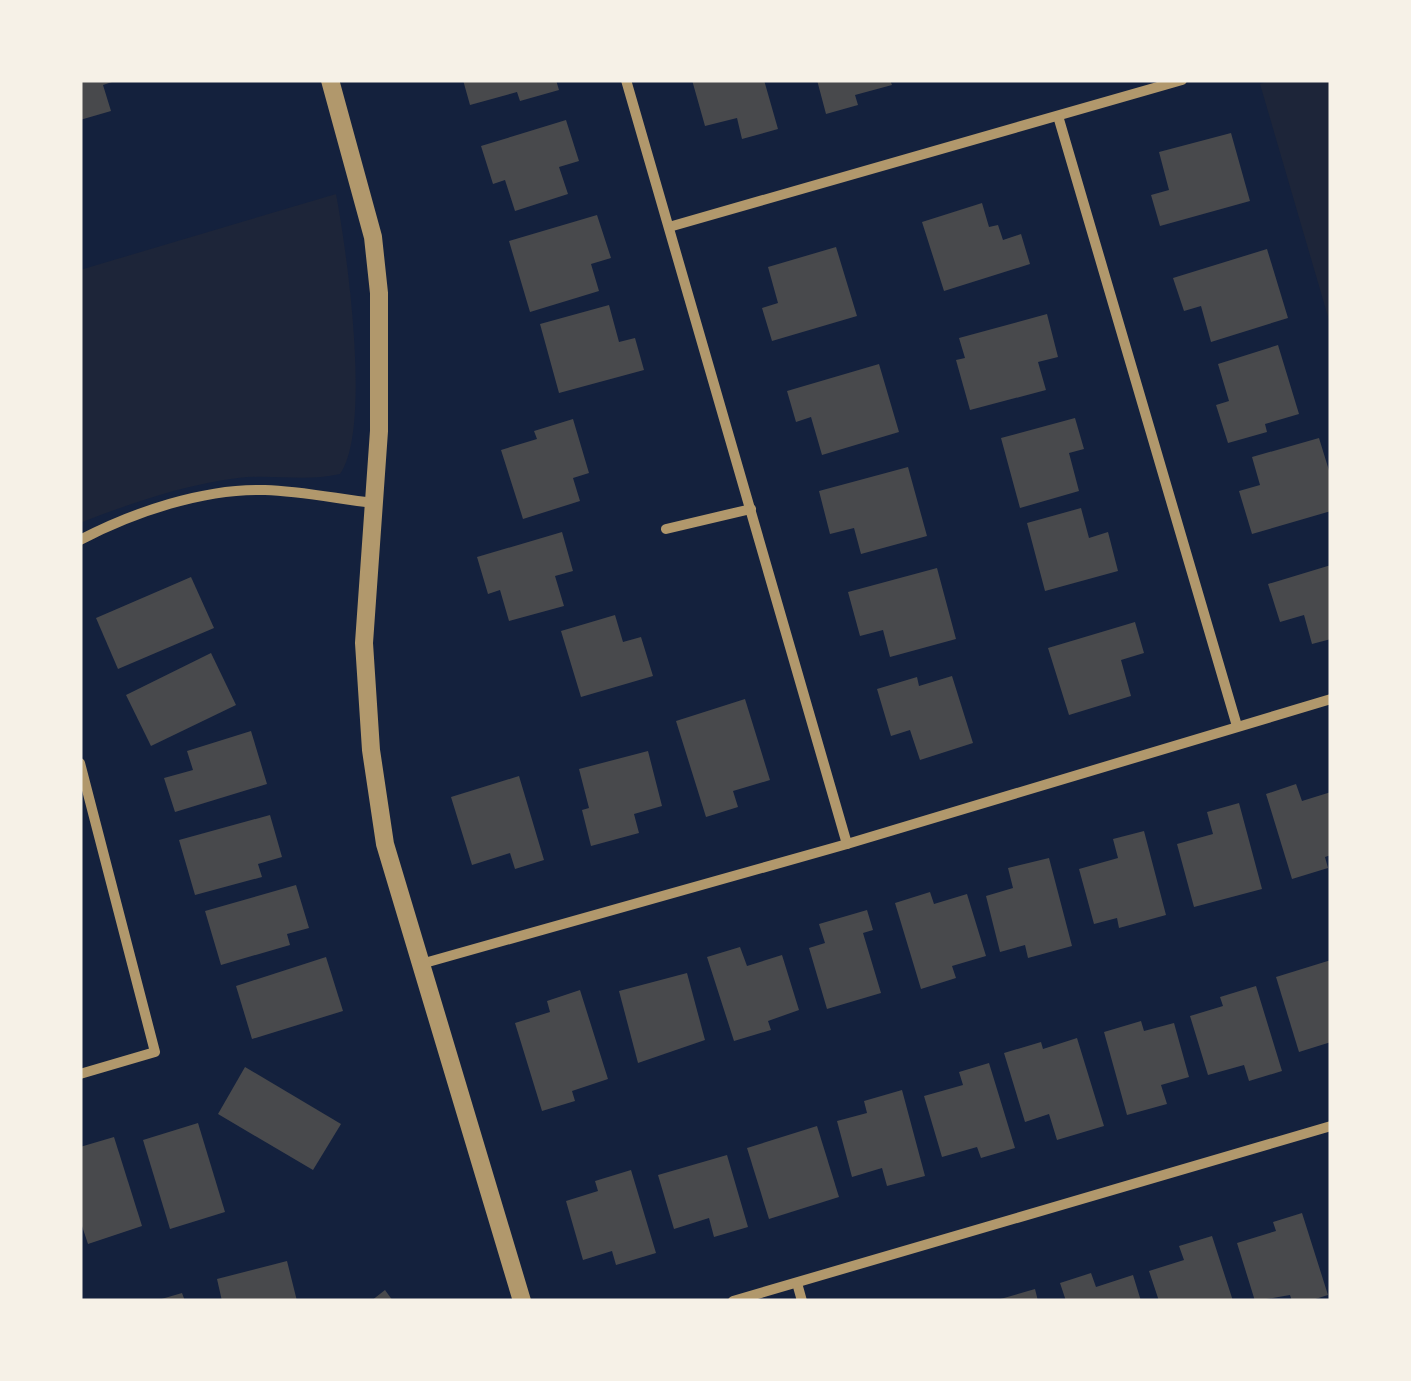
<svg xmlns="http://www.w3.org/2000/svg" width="1411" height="1381" viewBox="0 0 1411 1381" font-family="Raleway,sans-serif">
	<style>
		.green { fill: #1d2539 }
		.building { fill: #48494c }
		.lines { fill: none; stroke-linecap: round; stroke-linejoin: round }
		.minor { stroke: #b1986c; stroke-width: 10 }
		.tertiary { stroke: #b1986c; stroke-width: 18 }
	</style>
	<rect width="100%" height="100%" fill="#14213d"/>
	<g class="green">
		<path d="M 1272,80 L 1331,80 L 1331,327 L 1260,84 Z"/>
		<path d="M 336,194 C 347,251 372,429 340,474 C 306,482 272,474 238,478 C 183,485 131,503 80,523 L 80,270 Z"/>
	</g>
	<g class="building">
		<path d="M 80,80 L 118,80 L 103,85 L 111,111 L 80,120 Z"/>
		<path d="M 463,80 L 556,80 L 559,90 L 520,101 L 517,92 L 470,105 Z"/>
		<path d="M 692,80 L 764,80 L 778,129 L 742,139 L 737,118 L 705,126 Z"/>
		<path d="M 817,80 L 890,80 L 892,85 L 855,95 L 858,105 L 826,114 Z"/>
		<path d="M 566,120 L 579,161 L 559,167 L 568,194 L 515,211 L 505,180 L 493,184 L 481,146 Z"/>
		<path d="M 1231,133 L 1250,201 L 1160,226 L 1151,195 L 1169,190 L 1159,152 Z"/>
		<path d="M 982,203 L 989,227 L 998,225 L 1003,240 L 1021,234 L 1030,264 L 944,291 L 922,222 Z"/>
		<path d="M 597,215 L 611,258 L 591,264 L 599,291 L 530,312 L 509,241 Z"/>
		<path d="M 836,247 L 857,316 L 772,341 L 762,308 L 778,303 L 768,267 Z"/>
		<path d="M 1267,249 L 1288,318 L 1211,342 L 1201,306 L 1184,311 L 1173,278 Z"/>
		<path d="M 609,305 L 619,342 L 635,338 L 644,370 L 559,393 L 540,324 Z"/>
		<path d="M 1047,314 L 1058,357 L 1038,362 L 1046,390 L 970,410 L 956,360 L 965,358 L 959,338 Z"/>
		<path d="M 1278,345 L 1299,414 L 1265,424 L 1267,432 L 1228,443 L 1216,405 L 1229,401 L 1218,364 Z"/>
		<path d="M 879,364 L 899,432 L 822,455 L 811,417 L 796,422 L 787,391 Z"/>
		<path d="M 1075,418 L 1084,449 L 1069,453 L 1079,491 L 1020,508 L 1001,438 Z"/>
		<path d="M 573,419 L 589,473 L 573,478 L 580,501 L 523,519 L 501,450 L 537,439 L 534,431 Z"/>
		<path d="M 1319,438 L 1331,477 L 1331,511 L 1252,534 L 1239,491 L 1260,485 L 1252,457 Z"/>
		<path d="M 908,467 L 927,536 L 861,554 L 854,528 L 830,534 L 819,491 Z"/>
		<path d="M 1081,508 L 1089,538 L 1108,532 L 1118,571 L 1045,591 L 1027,523 Z"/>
		<path d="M 562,532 L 573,571 L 555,576 L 564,606 L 509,621 L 500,590 L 488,594 L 477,557 Z"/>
		<path d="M 1331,565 L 1331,639 L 1312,644 L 1304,615 L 1280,622 L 1268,584 Z"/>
		<path d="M 937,568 L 956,639 L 890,657 L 883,630 L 860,636 L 848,592 Z"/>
		<path d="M 191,577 L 214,628 L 118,669 L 96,618 Z"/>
		<path d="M 615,615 L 623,642 L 641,637 L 653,676 L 581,697 L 561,631 Z"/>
		<path d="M 1135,622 L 1144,653 L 1121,660 L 1131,696 L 1069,715 L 1048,648 Z"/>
		<path d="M 211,653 L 236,705 L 151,746 L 126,695 Z"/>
		<path d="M 952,676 L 973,743 L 920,760 L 910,730 L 891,736 L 877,689 L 917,677 L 919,686 Z"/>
		<path d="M 745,699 L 770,780 L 733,791 L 738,807 L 706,817 L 676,721 Z"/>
		<path d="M 251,731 L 267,784 L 175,812 L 164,778 L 193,770 L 187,751 Z"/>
		<path d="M 648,751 L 662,806 L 634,814 L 639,833 L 591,846 L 582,810 L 589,808 L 579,769 Z"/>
		<path d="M 519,776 L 544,860 L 515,869 L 510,853 L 472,865 L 451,797 Z"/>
		<path d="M 1296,784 L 1302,801 L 1331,792 L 1331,855 L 1325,857 L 1328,868 L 1292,879 L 1266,794 Z"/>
		<path d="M 1239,803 L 1262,889 L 1194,907 L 1177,844 L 1213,834 L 1207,812 Z"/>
		<path d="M 270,815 L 282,857 L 258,864 L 262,877 L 195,895 L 179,840 Z"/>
		<path d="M 1144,831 L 1166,915 L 1119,928 L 1117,918 L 1094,924 L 1079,869 L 1118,858 L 1113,839 Z"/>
		<path d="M 1049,858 L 1072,946 L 1028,958 L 1025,945 L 1000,952 L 986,896 L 1013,888 L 1008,868 Z"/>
		<path d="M 296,885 L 309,928 L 287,934 L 290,945 L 221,965 L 205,911 Z"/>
		<path d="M 930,892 L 934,904 L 967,894 L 986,956 L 952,966 L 956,978 L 921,989 L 895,903 Z"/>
		<path d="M 867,910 L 873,930 L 863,933 L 881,993 L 827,1009 L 809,948 L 825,943 L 819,924 Z"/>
		<path d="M 740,947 L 747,966 L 782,955 L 799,1010 L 768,1021 L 771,1030 L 734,1041 L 707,957 Z"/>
		<path d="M 326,957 L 343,1011 L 252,1039 L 236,986 Z"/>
		<path d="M 1331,960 L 1331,1042 L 1299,1052 L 1276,977 Z"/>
		<path d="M 687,973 L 705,1040 L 638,1063 L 619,991 Z"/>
		<path d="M 1256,986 L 1282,1071 L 1249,1081 L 1244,1065 L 1208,1075 L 1190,1016 L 1223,1006 L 1220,997 Z"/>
		<path d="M 580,990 L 608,1079 L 572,1091 L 575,1101 L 542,1111 L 515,1023 L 550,1012 L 547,1001 Z"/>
		<path d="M 1141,1021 L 1144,1031 L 1174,1023 L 1189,1077 L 1161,1085 L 1167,1104 L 1127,1115 L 1104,1032 Z"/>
		<path d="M 1077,1038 L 1104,1126 L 1057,1140 L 1049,1114 L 1025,1122 L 1004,1053 L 1041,1042 L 1043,1049 Z"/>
		<path d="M 989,1063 L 1015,1148 L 981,1158 L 977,1147 L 942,1157 L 924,1096 L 963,1085 L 959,1072 Z"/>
		<path d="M 245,1067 L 341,1124 L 313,1170 L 218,1114 Z"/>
		<path d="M 902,1090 L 925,1176 L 887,1186 L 882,1168 L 852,1177 L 837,1121 L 867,1113 L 864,1101 Z"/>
		<path d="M 198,1123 L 225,1212 L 170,1229 L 143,1140 Z"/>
		<path d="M 817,1126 L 839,1197 L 769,1219 L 747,1148 Z"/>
		<path d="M 114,1137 L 142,1226 L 88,1244 L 80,1220 L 80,1147 Z"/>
		<path d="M 727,1155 L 748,1227 L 714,1237 L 709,1218 L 674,1229 L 658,1175 Z"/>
		<path d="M 631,1170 L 656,1253 L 616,1265 L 612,1251 L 583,1260 L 566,1201 L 598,1191 L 595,1181 Z"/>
		<path d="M 1302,1213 L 1328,1295 L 1309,1301 L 1292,1301 L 1290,1295 L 1255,1301 L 1237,1243 L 1276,1231 L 1273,1222 Z"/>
		<path d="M 1212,1236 L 1233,1301 L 1159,1301 L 1149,1271 L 1184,1260 L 1179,1246 Z"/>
		<path d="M 287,1261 L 297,1301 L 222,1301 L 217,1279 Z"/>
		<path d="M 1091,1273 L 1096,1287 L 1133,1275 L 1141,1301 L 1066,1301 L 1060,1283 Z"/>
		<path d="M 1035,1289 L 1038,1301 L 998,1301 L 997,1300 Z"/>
		<path d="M 385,1290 L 393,1301 L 371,1301 Z"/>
		<path d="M 182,1293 L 185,1301 L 158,1301 L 158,1300 Z"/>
	</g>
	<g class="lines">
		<g class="minor">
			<path d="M 626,80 L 847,844"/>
			<path d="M 1058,116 L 1237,726"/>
			<path d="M 669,227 L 1182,80"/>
			<path d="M 666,529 L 751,509"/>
			<path d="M 80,540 C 134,512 204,488 265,490 C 301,491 338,499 373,503"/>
			<path d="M 80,763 L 155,1052 L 80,1074"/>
			<path d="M 421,964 L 847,844 L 1331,699"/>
			<path d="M 797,1283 L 802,1301"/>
			<path d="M 733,1301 L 1331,1126"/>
		</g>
		<path class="tertiary" d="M 330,80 L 373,237 L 379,293 L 379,431 L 364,643 L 371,750 L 385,844 L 522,1301"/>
	</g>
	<rect width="1411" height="1381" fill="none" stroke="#f6f1e7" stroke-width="165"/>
</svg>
